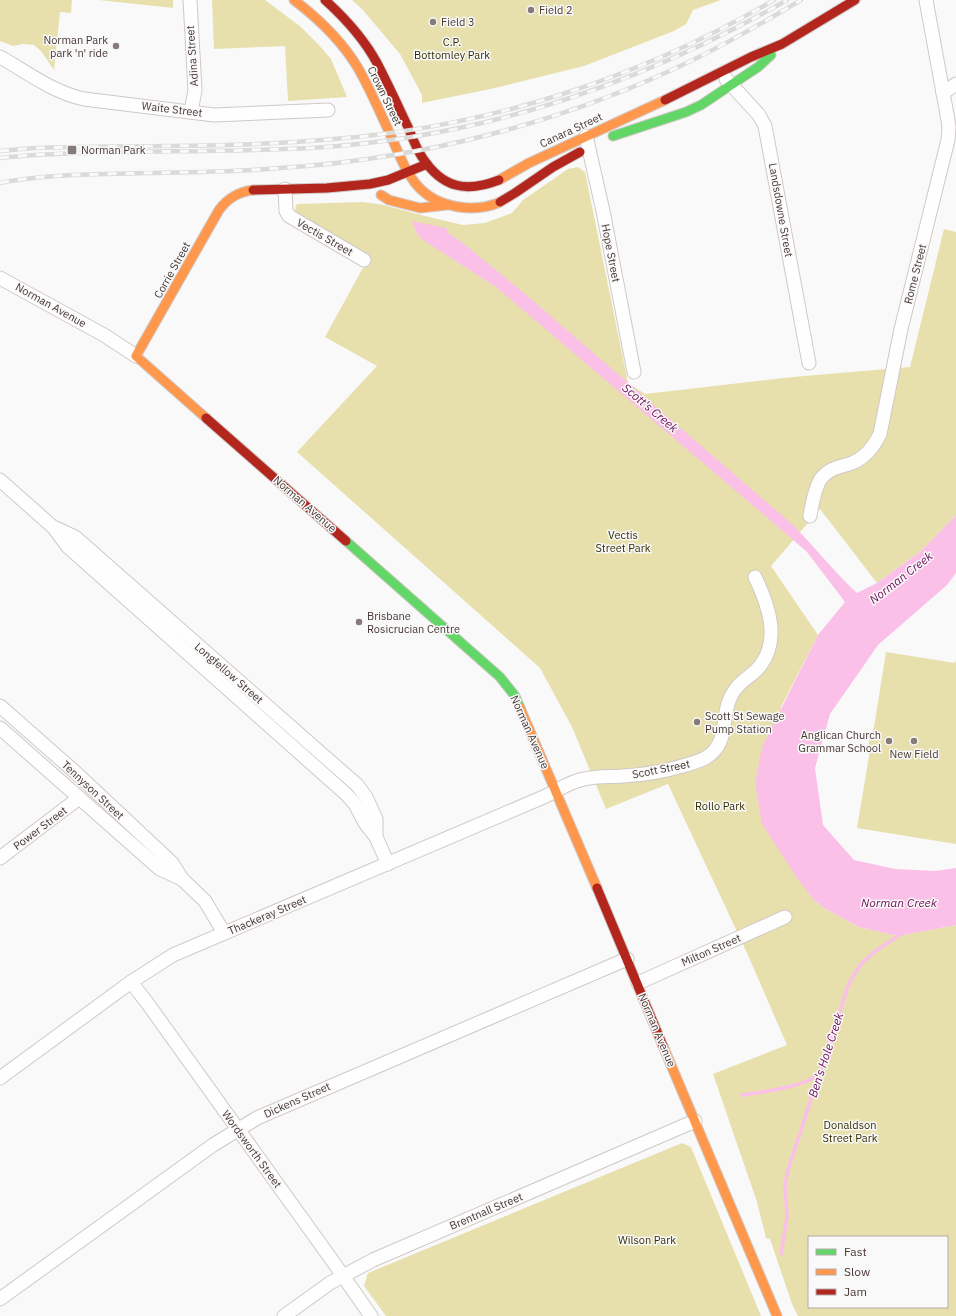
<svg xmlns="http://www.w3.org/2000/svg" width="956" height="1316" viewBox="0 0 956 1316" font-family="'IBM Plex Sans',sans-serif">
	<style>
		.green { fill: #e7e0ad; fill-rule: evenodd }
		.water { fill: #fac0e8 }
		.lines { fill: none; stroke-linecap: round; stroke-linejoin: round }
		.stream { stroke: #fac0e8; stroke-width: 3.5 }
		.street-casing { stroke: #d0c9c6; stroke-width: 15 }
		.fast-casing { stroke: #d0c9c6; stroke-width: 11 }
		.slow-casing { stroke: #d0c9c6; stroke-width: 11 }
		.jam-casing { stroke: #d0c9c6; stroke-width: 11 }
		.street { stroke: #fefefe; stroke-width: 13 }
		.fast { stroke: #63d668; stroke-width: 9 }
		.slow { stroke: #ff974d; stroke-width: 9 }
		.jam { stroke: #b3261e; stroke-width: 9 }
		.rail-casing { stroke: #dadad9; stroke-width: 4.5 }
		.rail { stroke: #f9f9f9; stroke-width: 3; stroke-dasharray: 9; stroke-linecap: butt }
		.poi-dot { fill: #857b78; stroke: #f9f9f9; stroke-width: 1.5 }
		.labels { text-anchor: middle; stroke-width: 3; stroke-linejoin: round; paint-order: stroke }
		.poi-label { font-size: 11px; fill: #473732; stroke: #f9f9f9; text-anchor: start }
		.park-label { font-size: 11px; fill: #332e01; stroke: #f9f9f9 }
		.street-label { font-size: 11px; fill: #473732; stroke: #f9f9f9 }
		.water-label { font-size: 12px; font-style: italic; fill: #6f0c5a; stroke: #f9f9f9 }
	</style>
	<rect width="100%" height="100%" fill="#f9f9f9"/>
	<g class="green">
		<path d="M 0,0 L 72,0 L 71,13 L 60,12 L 54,70 L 41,51 L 34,45 L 23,44 L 13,46 L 0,41 Z"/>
		<path d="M 99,0 L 173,0 L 173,8 Z"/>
		<path d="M 212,0 L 265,0 L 301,27 L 318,44 L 331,59 L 347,97 L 288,101 L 285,46 L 214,49 Z"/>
		<path d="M 352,0 L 721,0 L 693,10 L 686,24 L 674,31 L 584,66 L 495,88 L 422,103 L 422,95 L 400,54 L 362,9 Z"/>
		<path d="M 578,167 L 585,172 L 628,383 L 645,394 L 793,377 L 910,367 L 944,229 L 956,232 L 956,515 L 921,551 L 877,583 L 820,509 L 771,566 L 818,635 L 781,707 L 814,900 L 824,908 L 859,927 L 898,936 L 956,925 L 956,1316 L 798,1316 L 792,1304 L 770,1239 L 766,1238 L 757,1202 L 713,1074 L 787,1045 L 747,953 L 668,784 L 606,809 L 572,727 L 540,668 L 297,452 L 377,366 L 325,337 L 370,255 L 301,217 C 296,213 293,210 297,204 L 363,202 L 384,205 L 425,216 L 463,225 L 485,223 L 512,213 L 523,200 L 568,169 ZM 809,1237 L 947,1237 L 947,1307 L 809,1307 Z"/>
		<path d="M 886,652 L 955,663 L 956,660 L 956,844 L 857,828 L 869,756 L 869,740 L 874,727 Z"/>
		<path d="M 682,1143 L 691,1147 L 761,1316 L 386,1316 L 364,1286 L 368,1273 Z"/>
	</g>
	<path class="water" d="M 412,221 L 446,228 L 448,233 L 464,244 L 525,294 L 793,525 C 815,547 834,572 857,593 L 877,583 L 921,551 L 956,515 L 956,573 L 947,585 L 878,645 L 830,714 L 815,768 L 823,825 L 854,860 L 895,869 L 935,871 L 956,868 L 956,925 L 898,936 L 859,927 L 824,908 L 814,900 L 797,878 L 762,824 L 755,783 L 762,747 L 818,635 L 845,602 L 807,552 L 770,520 L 496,287 L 423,240 L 417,234 Z"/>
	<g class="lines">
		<g class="stream">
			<path d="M 742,1095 C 762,1092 803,1087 818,1075"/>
			<path d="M 781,1254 L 787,1217 L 785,1184 L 788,1170 L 849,983 L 861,964 L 874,952 L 901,934"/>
		</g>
		<defs>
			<g id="street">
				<path d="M 190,0 L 195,90 L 191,112"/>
				<path d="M 0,57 C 27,72 54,93 84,99 L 214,115 L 328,110"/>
				<path d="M 726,79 L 759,115 L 765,126 L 809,363"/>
				<path d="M 943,93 L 956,84"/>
				<path d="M 586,136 L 603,211 L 634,372"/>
				<path d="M 285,189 L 286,211 L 289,216 L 364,260"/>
				<path d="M 0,278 L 104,335 L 136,356"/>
				<path d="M 0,480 L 54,528 L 68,547 L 346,794 L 355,804 L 365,823 L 376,837 L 388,864"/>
				<path d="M 810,516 C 812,504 814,491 820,480 C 829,467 839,468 852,463 C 865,458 874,446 880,434 L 901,329 L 948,140 L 949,128 L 948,120 L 926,0"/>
				<path d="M 56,528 L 75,537 L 357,785 L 366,797 L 376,819 L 376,837"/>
				<path d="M 0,706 L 75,772 L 172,863 L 182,879 L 205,901 L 224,933"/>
				<path d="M 0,728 L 160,869 L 182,879"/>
				<path d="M 0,858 L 79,798"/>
				<path d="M 131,982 L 148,1004 L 334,1263 L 371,1316"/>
				<path d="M 638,983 L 785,917"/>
				<path d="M 0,1078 L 131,982 L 173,955 L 546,796 C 558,790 571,781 584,779 C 597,776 610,777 623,776 C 645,775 666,771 686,765 C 695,762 706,760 713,752 C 731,734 718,708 738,686 C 744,679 754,674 760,666 C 781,639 768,604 755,577"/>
				<path d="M 0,1299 L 213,1145 L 257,1118 L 627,959"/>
				<path d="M 284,1316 L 330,1283 L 373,1260 L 695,1121"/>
			</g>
			<g id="fast">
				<path d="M 613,136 L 686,112 L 701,105 L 758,67 L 771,55"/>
				<path d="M 346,541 L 500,677 L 515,696 L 520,708"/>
			</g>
			<g id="slow">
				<path d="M 294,0 C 319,19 342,41 358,68 C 370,89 380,112 390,134 C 406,169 414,200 459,207 C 473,209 487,208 500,202"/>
				<path d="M 499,180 L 529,163 L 665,100"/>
				<path d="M 381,195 L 389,200 L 420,208 L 447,205"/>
				<path d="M 206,418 L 136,356 L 219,210 C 228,198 238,192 253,190"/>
				<path d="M 520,708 L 597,888"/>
				<path d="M 663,1046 L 777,1316"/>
			</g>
			<g id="jam">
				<path d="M 325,0 C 346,19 364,39 377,63 C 388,84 398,106 408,127 C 412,137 416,148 422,157 C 442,188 466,193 499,180"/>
				<path d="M 665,100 L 751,57 L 782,44 L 855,0"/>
				<path d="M 253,190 L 327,188 L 370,184 L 388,180 L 427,164"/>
				<path d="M 500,202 L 515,193 L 553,167 L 580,152"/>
				<path d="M 206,418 L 346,541"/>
				<path d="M 597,888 L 663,1046"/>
			</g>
		</defs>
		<use href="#street" class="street-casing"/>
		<use href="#fast" class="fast-casing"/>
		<use href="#slow" class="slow-casing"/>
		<use href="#jam" class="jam-casing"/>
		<use href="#street" class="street"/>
		<use href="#fast" class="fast"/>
		<use href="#slow" class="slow"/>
		<use href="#jam" class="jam"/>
		<defs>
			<g id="rail">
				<path d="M 0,151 L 34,148 C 134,145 235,148 334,139 C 489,127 640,78 774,0"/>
				<path d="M 0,158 C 42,153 84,153 127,152 C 188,151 249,151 311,148 C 483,138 639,85 787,0"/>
				<path d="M 0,183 C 35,176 69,175 104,174 C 163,172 221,173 280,168 C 423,159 566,122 695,59 C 731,41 766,21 801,0"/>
			</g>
		</defs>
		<use href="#rail" class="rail-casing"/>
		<use href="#rail" class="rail"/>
	</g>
	<g class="poi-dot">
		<circle cx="531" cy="10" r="4"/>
		<circle cx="433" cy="22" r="4"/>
		<circle cx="116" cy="46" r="4"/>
		<rect x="67" y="145" width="10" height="10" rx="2"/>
		<circle cx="359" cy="622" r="4"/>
		<circle cx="697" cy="722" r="4"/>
		<circle cx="889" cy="741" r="4"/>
		<circle cx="914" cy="741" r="4"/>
	</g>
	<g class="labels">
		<g class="poi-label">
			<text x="539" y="14">Field 2</text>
			<text x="441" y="26">Field 3</text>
			<text x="108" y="44" text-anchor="end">Norman Park<tspan x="108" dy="13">park 'n' ride</tspan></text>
			<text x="81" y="154">Norman Park</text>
			<text x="367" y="620">Brisbane<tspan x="367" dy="13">Rosicrucian Centre</tspan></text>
			<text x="705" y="720">Scott St Sewage<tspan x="705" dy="13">Pump Station</tspan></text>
			<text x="881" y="739" text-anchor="end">Anglican Church<tspan x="881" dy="13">Grammar School</tspan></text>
			<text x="914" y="758" text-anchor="middle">New Field</text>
		</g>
		<g class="park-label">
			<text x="452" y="46">C.P.<tspan x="452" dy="13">Bottomley Park</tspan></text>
			<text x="623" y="539">Vectis<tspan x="623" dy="13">Street Park</tspan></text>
			<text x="720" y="810">Rollo Park</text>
			<text x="850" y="1129">Donaldson<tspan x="850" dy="13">Street Park</tspan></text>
			<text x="647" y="1244">Wilson Park</text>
		</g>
		<g class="street-label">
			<text transform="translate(192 56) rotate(-94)" y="4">Adina Street</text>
			<text transform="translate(385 96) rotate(64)" y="4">Crown Street</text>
			<text transform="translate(172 109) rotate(7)" y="4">Waite Street</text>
			<text transform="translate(571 130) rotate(-25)" y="4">Canara Street</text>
			<text transform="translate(781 210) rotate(80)" y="4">Landsdowne Street</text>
			<text transform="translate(325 237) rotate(30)" y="4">Vectis Street</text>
			<text transform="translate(611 253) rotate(79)" y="4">Hope Street</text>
			<text transform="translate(172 270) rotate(-61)" y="4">Corrie Street</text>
			<text transform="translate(915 274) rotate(-76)" y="4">Rome Street</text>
			<text transform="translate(51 305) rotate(29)" y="4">Norman Avenue</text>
			<text transform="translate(305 504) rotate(41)" y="4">Norman Avenue</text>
			<text transform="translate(229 673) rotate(41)" y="4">Longfellow Street</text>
			<text transform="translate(530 732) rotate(66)" y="4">Norman Avenue</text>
			<text transform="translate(661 769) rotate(-11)" y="4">Scott Street</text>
			<text transform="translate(93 790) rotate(43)" y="4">Tennyson Street</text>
			<text transform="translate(40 828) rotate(-37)" y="4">Power Street</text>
			<text transform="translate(267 915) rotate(-23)" y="4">Thackeray Street</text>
			<text transform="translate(711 950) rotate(-24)" y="4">Milton Street</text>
			<text transform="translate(657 1030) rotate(67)" y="4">Norman Avenue</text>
			<text transform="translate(297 1100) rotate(-24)" y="4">Dickens Street</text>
			<text transform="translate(252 1149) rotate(54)" y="4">Wordsworth Street</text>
			<text transform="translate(486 1211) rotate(-23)" y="4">Brentnall Street</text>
		</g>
		<g class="water-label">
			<text transform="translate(650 408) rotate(40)" y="4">Scott's Creek</text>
			<text transform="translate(901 578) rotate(-38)" y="4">Norman Creek</text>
			<text x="899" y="907">Norman Creek</text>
			<text transform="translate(826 1055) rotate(-72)" y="4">Ben's Hole Creek</text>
		</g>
	</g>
	<rect x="808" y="1236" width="140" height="72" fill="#f9f9f9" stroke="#b2aba9"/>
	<rect x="816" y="1249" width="20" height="6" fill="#63d668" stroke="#b2aba9"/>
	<text x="844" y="1256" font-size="12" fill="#473732">Fast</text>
	<rect x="816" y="1269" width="20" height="6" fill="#ff974d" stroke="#b2aba9"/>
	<text x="844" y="1276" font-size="12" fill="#473732">Slow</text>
	<rect x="816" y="1289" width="20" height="6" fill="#b3261e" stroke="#b2aba9"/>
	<text x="844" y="1296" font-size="12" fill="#473732">Jam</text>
</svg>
